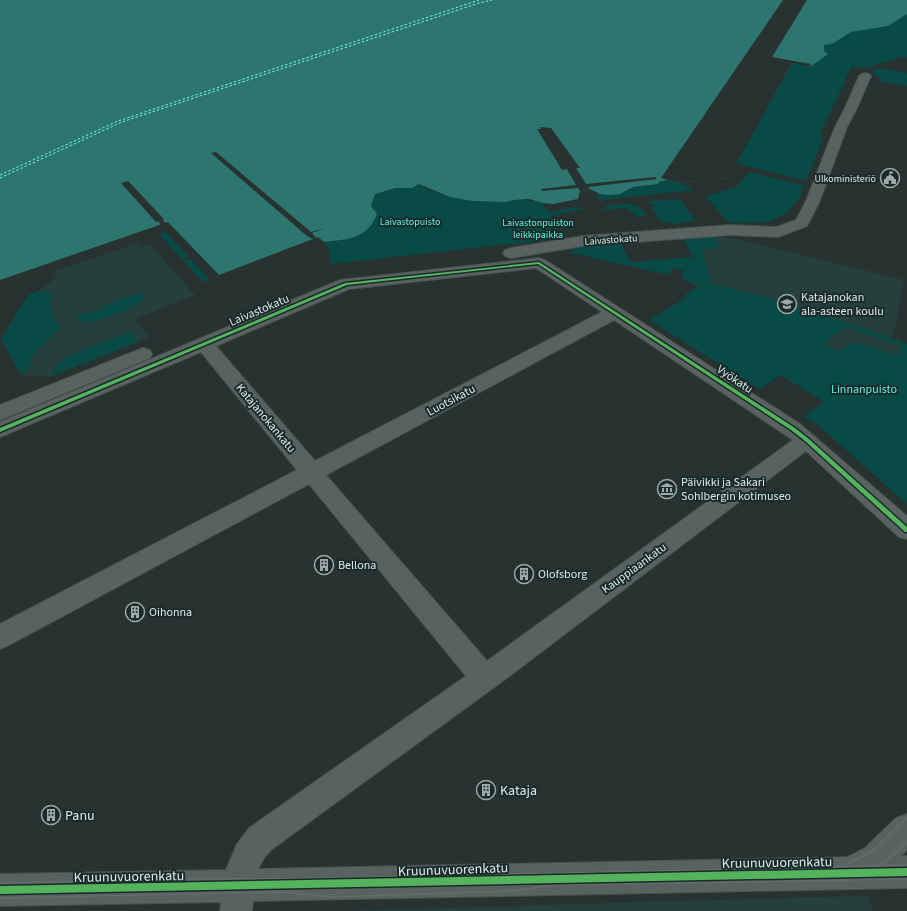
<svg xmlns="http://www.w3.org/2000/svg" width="907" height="911" viewBox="0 0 907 911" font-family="'Source Sans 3',sans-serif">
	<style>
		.built { fill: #253f3c }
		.green { fill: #074a46; fill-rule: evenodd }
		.water { fill: #2d756f }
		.pier { fill: #283230 }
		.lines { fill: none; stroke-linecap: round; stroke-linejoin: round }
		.ferry { stroke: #68f9ec; stroke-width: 1; stroke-dasharray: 2.5 2; stroke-linecap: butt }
		.street-casing { stroke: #464f4d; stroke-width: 2 }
		.street { fill: #5a6261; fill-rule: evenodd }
		.tram { stroke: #646c6b; stroke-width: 1.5 }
		.cycleway-casing { stroke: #192c2a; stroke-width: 3 }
		.cycleway { fill: #56b35d; fill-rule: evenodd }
		.labels { text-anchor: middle; stroke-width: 4; stroke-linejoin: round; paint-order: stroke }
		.far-poi-label { font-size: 10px; fill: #dde9e7; stroke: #192c2a; text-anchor: end }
		.far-park-label { font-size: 10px; fill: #5ff1e5; stroke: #192c2a }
		.far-street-label { font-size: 10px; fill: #dde9e7; stroke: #192c2a }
		.poi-label { font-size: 12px; fill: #dde9e7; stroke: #192c2a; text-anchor: start }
		.street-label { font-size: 12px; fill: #dde9e7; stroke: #192c2a }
		.park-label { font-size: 12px; fill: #5ff1e5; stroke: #192c2a }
		.near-poi-label { font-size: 14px; fill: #dde9e7; stroke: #192c2a; text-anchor: start }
		.near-street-label { font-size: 14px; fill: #dde9e7; stroke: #192c2a }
	</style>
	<rect width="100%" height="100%" fill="#283230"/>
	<g class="built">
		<path d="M 715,237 L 737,239 L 904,280 L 893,338 L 903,342 L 898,356 L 735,373 L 649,320 L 702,288 L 702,248 L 718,248 Z"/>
		<path d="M 137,243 L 141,247 L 150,244 L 195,295 L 135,319 L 149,337 L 49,377 L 21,375 L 1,339 L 28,295 L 39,291 L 57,276 L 54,271 Z"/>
		<path d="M 868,896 L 873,911 L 345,911 L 810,897 Z"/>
	</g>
	<g class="green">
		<path d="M 907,14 L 907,58 L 902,57 L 865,68 L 852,66 L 820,134 L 823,139 L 806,181 L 735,163 L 742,153 L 792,63 L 813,64 L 828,54 L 824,51 L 824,45 L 851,32 L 888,26 Z"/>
		<path d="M 877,68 L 907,73 L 907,86 L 878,81 L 879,76 L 873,73 L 873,70 Z"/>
		<path d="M 750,172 L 802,185 L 803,187 L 799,199 L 785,214 L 768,222 L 734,223 L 726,220 L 706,196 L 736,187 Z"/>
		<path d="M 667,180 L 680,183 L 694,190 L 603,200 L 596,199 L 600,194 L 620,194 L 633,187 L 652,185 Z"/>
		<path d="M 419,184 C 439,197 480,202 504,202 C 508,202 512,200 516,200 C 526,199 534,201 543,203 L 548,212 L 578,207 L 584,209 L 550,216 L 561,236 L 555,239 L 331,264 L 328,246 L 324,242 C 338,240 362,239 371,225 C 373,221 374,214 375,209 L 371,206 L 375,194 L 396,188 L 412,188 Z"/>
		<path d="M 680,199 L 696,221 L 672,224 L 671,222 L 661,222 L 652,208 L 655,206 L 647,201 Z"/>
		<path d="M 631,204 L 641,208 L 646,216 L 636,217 C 626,201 616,213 602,209 C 608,203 622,204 631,204 Z"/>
		<path d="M 165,232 L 188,256 L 182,259 L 159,234 Z"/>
		<path d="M 715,237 L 718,248 L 702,249 L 711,284 L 769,298 L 862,328 L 907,344 L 907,504 L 818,425 L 803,417 L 824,402 L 781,375 L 759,389 L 649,320 L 687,297 L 685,294 L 699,287 L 681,278 L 684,271 L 672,268 L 669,275 L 567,252 L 573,251 L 571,247 L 621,243 L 630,262 L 693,257 L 683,238 ZM 846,327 L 902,346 L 898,356 L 863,344 L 850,344 L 839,352 L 823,343 Z"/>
		<path d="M 190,258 L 210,280 L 203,282 L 183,261 Z"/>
		<path d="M 39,291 L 44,291 L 51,293 L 51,310 L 57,322 L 59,328 L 28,361 L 33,363 L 21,375 L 1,339 L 28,295 Z"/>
		<path d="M 136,294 L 144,295 L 146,297 C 143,299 140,303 136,305 C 125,312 92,324 80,322 L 76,316 L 91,311 L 95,312 L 101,310 L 102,307 Z"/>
		<path d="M 131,332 L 138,342 L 49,377 L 62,360 L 70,355 Z"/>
	</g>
	<path class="water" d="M 0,0 L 907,0 L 907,14 L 888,26 L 851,32 L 832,44 L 824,45 L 824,51 L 828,54 L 810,67 L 792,63 L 727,178 L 679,183 L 667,180 L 659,182 L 658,184 L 633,187 L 620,194 L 611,195 L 600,194 L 590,189 L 590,190 L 580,191 L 578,199 L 553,204 L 543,203 L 529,199 L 514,200 L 506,202 L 472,201 L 450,197 L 419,184 L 412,188 L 396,188 L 375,194 L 371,206 L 377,214 C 367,240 347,239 324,242 L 318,237 L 219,275 L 168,222 L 0,280 Z"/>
	<g class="pier">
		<path d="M 783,0 L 807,0 L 772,57 L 811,64 L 810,67 L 792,63 L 789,68 L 742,153 L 727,178 L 679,183 L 661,178 Z"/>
		<path d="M 540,127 L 551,128 L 580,168 L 576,168 L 586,184 L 655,177 L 657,179 L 588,187 L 590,190 L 580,191 L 578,188 L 542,191 L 541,189 L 576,185 L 567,169 L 562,170 L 537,129 L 541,129 Z"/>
		<path d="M 216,152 L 311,232 L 325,228 L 312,233 L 316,238 L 313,239 L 307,236 L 211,153 Z"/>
		<path d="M 128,181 L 164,219 L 162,220 L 166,223 L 161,225 L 158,221 L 156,222 L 121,183 Z"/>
	</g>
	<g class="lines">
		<g class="ferry">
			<path d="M 0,175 L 118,121 L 479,0"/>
			<path d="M 0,178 L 122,122 L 479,3 L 492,0"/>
		</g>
		<defs>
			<g id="street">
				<path d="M 865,73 L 869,74 L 871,76 L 857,108 L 847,127 L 819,203 L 807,226 L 778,237 L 730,235 L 583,246 L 511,258 L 505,256 L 503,253 L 505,250 L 511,248 L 583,236 L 730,225 L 776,227 L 796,220 L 805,203 L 835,127 L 845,108 L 859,76 L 861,74 Z"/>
				<path d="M 539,258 L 545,260 L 800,424 L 907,516 L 907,539 L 899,537 L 806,451 L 511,675 L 271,850 L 264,858 L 258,869 L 848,857 L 865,848 L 896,818 L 907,814 L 907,850 L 901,856 L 907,856 L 907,888 L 253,901 L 252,911 L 220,911 L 221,902 L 0,906 L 0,874 L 226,870 L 237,844 L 249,828 L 466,676 L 309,484 L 9,645 L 0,649 L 0,624 L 297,470 L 201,352 L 0,437 L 0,422 L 340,280 ZM 536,268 L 602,312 L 315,461 L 216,346 L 349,289 ZM 614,320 L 793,440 L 487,661 L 326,475 Z"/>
				<path d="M 143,348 L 150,350 L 152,354 L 150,358 L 0,420 L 0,405 Z"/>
			</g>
		</defs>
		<use href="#street" class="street-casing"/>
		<use href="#street" class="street"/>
		<g class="tram">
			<path d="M 849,863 L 874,850 L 907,818"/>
			<path d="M 856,877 C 877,870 892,857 907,841"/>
			<path d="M 0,883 L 187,879 L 342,878 L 907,865"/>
			<path d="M 0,898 L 283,892 L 331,897 L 511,891 L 555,885 L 907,879"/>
		</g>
		<defs>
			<g id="cycleway">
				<path d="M 539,262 L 795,428 L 809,439 L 907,527 L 907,532 L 905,532 L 805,441 L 791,430 L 538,264 L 347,285 L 0,432 L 0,428 L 345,283 Z"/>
				<path d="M 907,868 L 907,876 L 0,894 L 0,886 Z"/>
			</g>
		</defs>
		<use href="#cycleway" class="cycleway-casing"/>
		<use href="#cycleway" class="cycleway"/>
	</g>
	<defs>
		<symbol id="civic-ring" viewBox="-11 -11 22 22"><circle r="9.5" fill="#192c2a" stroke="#9ea9a7" stroke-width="1.5"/><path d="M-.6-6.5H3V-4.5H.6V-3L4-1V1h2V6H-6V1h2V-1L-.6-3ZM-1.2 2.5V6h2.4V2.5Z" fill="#9ea9a7"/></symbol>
		<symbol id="school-ring" viewBox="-11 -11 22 22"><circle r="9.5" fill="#192c2a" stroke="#9ea9a7" stroke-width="1.5"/><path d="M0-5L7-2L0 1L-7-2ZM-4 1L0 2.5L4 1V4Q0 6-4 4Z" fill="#9ea9a7"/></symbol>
		<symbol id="museum-ring" viewBox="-11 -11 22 22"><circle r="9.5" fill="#192c2a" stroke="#9ea9a7" stroke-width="1.5"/><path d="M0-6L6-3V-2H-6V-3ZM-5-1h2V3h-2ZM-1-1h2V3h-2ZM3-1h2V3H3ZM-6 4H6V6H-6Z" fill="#9ea9a7"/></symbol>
		<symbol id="building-ring" viewBox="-11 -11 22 22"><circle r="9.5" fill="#192c2a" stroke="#9ea9a7" stroke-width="1.5"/><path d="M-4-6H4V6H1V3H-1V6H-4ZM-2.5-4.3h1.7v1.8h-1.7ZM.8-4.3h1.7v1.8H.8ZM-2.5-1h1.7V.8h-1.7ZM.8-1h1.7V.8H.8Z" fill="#9ea9a7"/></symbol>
	</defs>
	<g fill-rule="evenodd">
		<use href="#civic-ring" x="879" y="167" width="22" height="22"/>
		<use href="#school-ring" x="776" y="293" width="22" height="22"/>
		<use href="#museum-ring" x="656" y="478" width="22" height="22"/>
		<use href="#building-ring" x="313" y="554" width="22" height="22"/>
		<use href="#building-ring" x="513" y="563" width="22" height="22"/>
		<use href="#building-ring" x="124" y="601" width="22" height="22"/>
		<use href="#building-ring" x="475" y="779" width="22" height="22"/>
		<use href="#building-ring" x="40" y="804" width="22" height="22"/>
	</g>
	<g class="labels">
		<g class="far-poi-label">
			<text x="876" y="182">Ulkoministeriö</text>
		</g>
		<g class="far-park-label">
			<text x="410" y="225">Laivastopuisto</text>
			<text x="538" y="226">Laivastonpuiston<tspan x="538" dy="12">leikkipaikka</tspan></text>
		</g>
		<g class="far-street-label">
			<text transform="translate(611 239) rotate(-4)" y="4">Laivastokatu</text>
		</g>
		<g class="poi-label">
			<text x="801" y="301">Katajanokan<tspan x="801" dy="14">ala-asteen koulu</tspan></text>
			<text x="681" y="486">Päivikki ja Sakari<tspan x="681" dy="14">Sohlbergin kotimuseo</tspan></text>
			<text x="338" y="569">Bellona</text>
			<text x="538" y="578">Olofsborg</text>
			<text x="149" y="616">Oihonna</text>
		</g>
		<g class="street-label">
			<text transform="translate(259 310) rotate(-23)" y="4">Laivastokatu</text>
			<text transform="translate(735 379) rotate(34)" y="4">Vyökatu</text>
			<text transform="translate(451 400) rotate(-28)" y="4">Luotsikatu</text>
			<text transform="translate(266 418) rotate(50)" y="4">Katajanokankatu</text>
			<text transform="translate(634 568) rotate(-36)" y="4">Kauppiaankatu</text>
		</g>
		<g class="park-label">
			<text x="864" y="393">Linnanpuisto</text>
		</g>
		<g class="near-poi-label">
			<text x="500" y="795">Kataja</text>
			<text x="65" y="820">Panu</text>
		</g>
		<g class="near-street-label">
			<text transform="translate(777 862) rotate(-1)" y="5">Kruunuvuorenkatu</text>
			<text transform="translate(453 869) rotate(-2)" y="5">Kruunuvuorenkatu</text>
			<text transform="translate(129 876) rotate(-1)" y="5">Kruunuvuorenkatu</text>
		</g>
	</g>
</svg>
